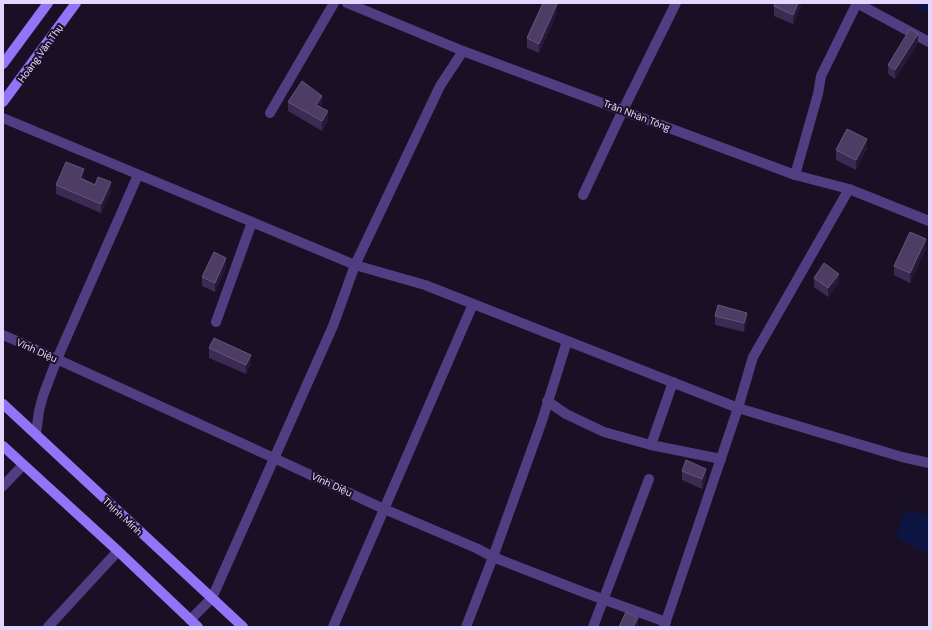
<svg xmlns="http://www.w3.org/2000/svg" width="932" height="630" viewBox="0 0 932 630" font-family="'DM Sans',sans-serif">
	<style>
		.water { fill: #0d1542 }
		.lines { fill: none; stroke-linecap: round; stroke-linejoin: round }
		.minor { stroke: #4f3e82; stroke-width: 10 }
		.secondary { stroke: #9373f8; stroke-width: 10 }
		.wall { fill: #3b2a52 }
		.shaded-wall { fill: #261838 }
		.building { fill: #4d3d64; stroke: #64557c }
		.labels { text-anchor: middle; stroke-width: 4; stroke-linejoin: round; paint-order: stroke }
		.street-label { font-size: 10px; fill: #e3d7fd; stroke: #191025 }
	</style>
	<rect width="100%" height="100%" fill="#191025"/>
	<g class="water">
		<path d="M 910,3 L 929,3 L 929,15 Z"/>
		<path d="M 906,510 L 929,515 L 929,554 L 901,540 L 896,535 Z"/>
	</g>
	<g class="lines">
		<g class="minor">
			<path d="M 347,3 L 463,51 L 795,175 L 849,189 L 929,221"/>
			<path d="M 857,3 L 929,42"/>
			<path d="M 270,113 L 334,3"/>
			<path d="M 3,118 L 355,265 L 425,285 L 738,408 L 902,457 L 929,463"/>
			<path d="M 795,175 L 818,94 L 821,76 L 857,3"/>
			<path d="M 583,195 L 623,110 L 676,3"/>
			<path d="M 216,322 L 252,222"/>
			<path d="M 3,335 L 17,341 L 274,458 L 384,509 L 476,548 L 493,557 L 583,592 L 666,622"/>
			<path d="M 547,401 L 566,414 L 604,432 L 651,445 L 721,459"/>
			<path d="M 36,434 L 39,411 L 43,396 L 57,359 L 138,175"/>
			<path d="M 651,445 L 673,382"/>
			<path d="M 3,486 L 23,465"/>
			<path d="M 190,620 L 212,598 L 333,326 L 355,265 L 440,86 L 463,51"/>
			<path d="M 48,627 L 118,551"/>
			<path d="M 333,627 L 473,304"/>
			<path d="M 466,627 L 493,557 L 542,421 L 567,341"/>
			<path d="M 593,627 L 649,479"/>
			<path d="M 664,627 L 738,408 L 753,357 L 849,189"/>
		</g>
		<g class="secondary">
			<path d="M 3,64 L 48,3"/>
			<path d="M 3,102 L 76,3"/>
			<path d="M 3,404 L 243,627"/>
			<path d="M 3,446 L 118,551 L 198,627"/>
		</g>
	</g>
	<g class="wall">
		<path d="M 775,3 L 802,3 L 793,24 L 774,16 L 774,6 Z"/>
		<path d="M 557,13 L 539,53 L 527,48 L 527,38 Z"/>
		<path d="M 918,43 L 895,79 L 888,74 L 888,65 Z"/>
		<path d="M 288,102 L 322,105 L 321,107 L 328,121 L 322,131 L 288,111 Z"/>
		<path d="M 867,148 L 856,170 L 836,160 L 836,150 Z"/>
		<path d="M 84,178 L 84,179 L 111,192 L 101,213 L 56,194 L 56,185 Z"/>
		<path d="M 926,248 L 910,283 L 894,275 L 894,266 Z"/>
		<path d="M 226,268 L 215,292 L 202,286 L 202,277 Z"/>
		<path d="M 814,278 L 839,283 L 828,297 L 814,287 Z"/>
		<path d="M 715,316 L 747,322 L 744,332 L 715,325 Z"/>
		<path d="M 209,348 L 251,364 L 246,374 L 209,358 Z"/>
		<path d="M 682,471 L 706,478 L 702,489 L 682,480 Z"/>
	</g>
	<g class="shaded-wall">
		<path d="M 798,3 L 802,3 L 793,24 L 793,15 Z"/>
		<path d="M 557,4 L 557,13 L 539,53 L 539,44 Z"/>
		<path d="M 918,34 L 918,43 L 895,79 L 895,70 Z"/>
		<path d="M 322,96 L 322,105 L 316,114 L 316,105 Z"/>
		<path d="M 328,111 L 328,121 L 322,131 L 322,121 Z"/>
		<path d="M 867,139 L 867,148 L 856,170 L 856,160 Z"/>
		<path d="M 84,169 L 84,178 L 80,187 L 80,178 Z"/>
		<path d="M 111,182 L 111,192 L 101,213 L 101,204 Z"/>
		<path d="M 926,239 L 926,248 L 910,283 L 910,273 Z"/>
		<path d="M 226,258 L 226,268 L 215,292 L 215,283 Z"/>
		<path d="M 839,274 L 839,283 L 828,297 L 828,288 Z"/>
		<path d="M 747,313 L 747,322 L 744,332 L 744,323 Z"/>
		<path d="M 251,355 L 251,364 L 246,374 L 246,365 Z"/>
		<path d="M 706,469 L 706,478 L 702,489 L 702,479 Z"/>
		<path d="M 638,618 L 638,627 L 633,627 Z"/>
	</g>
	<g class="building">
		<path d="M 543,3 L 555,3 L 557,4 L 539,44 L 527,38 Z"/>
		<path d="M 775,3 L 798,3 L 793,15 L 774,6 Z"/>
		<path d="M 910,29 L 918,34 L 895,70 L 888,65 Z"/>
		<path d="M 302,81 L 322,96 L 316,105 L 328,111 L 322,121 L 288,102 Z"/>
		<path d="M 847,129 L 867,139 L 856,160 L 836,150 Z"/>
		<path d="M 66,162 L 84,169 L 80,178 L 95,185 L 98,177 L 111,182 L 101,204 L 56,185 Z"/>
		<path d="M 910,232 L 926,239 L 910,273 L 894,266 Z"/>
		<path d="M 214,252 L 226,258 L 215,283 L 202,277 Z"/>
		<path d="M 824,263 L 839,274 L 828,288 L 814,278 Z"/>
		<path d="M 718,305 L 747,313 L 744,323 L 715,316 Z"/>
		<path d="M 214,338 L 251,355 L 246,365 L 209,348 Z"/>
		<path d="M 686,460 L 706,469 L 702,479 L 682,471 Z"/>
		<path d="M 626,612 L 638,618 L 633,627 L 619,627 Z"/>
	</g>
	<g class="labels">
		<g class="street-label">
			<text transform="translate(40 53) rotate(-54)" y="4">Hoàng Văn Thụ</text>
			<text transform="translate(637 115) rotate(21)" y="4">Trần Nhân Tông</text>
			<text transform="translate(37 350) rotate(24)" y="4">Vĩnh Diệu</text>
			<text transform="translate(332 484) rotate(25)" y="4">Vĩnh Diệu</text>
			<text transform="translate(123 516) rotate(43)" y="4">Thịnh Minh</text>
		</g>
	</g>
	<rect width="932" height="630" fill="none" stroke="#e3d7fd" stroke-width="8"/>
</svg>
